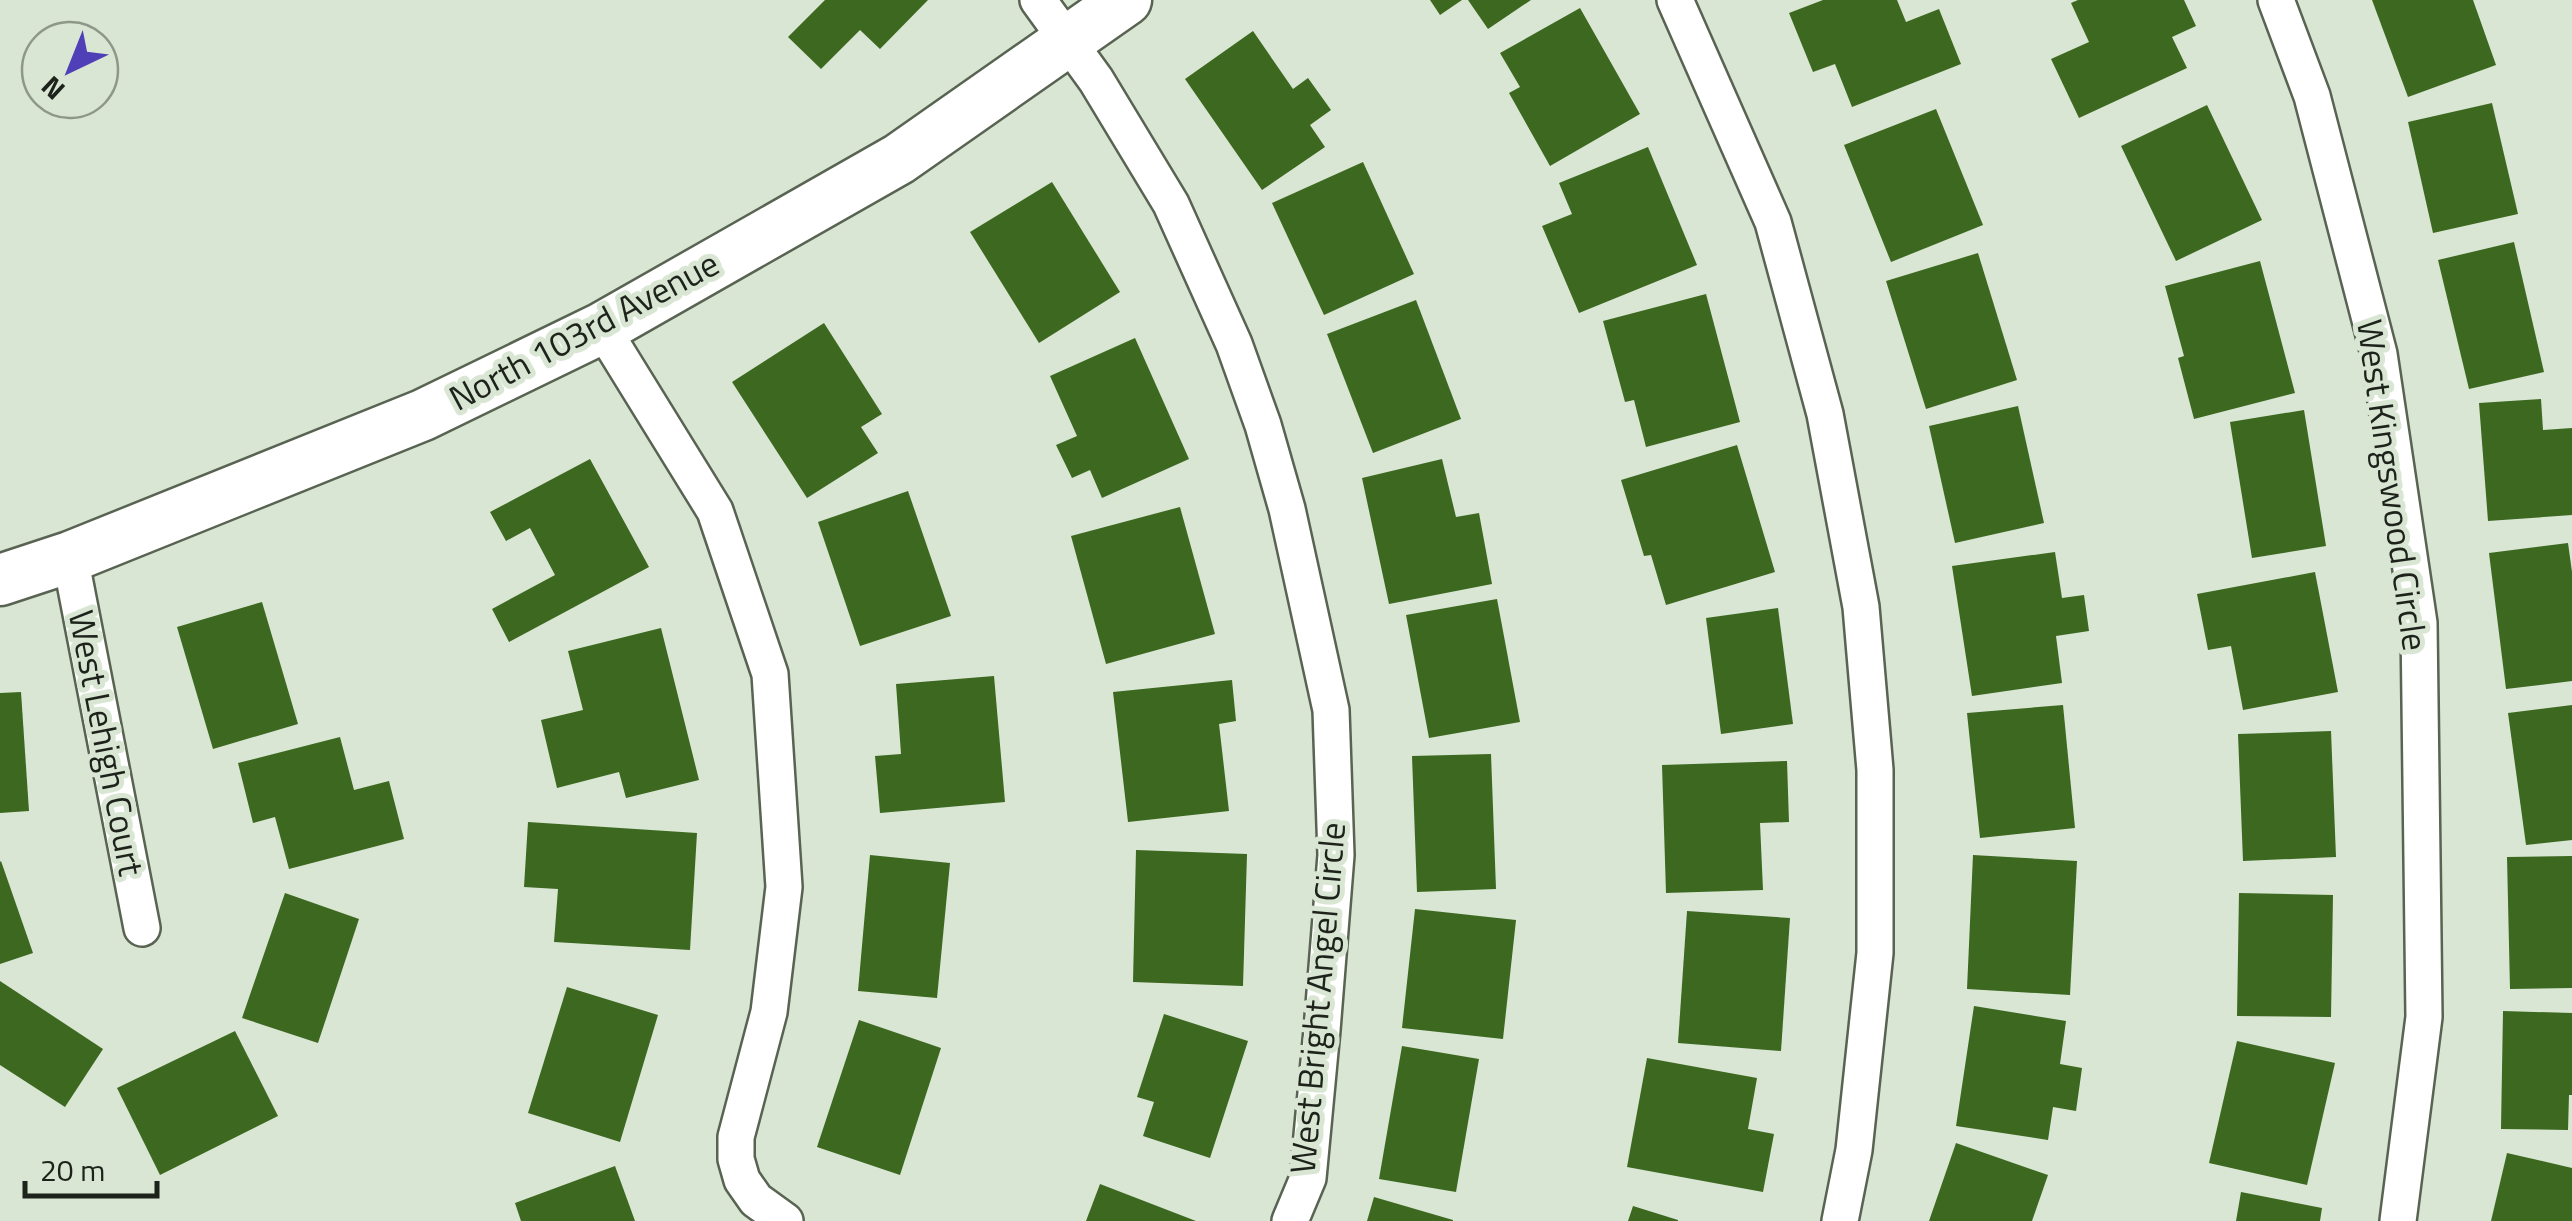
<svg xmlns="http://www.w3.org/2000/svg" width="2572" height="1221" viewBox="0 0 2572 1221" font-family="'Titillium Web',sans-serif">
	<style>
		.building { fill: #3c6820 }
		.lines { fill: none; stroke-linecap: round; stroke-linejoin: round }
		.street-casing { stroke: #586352; stroke-width: 40 }
		.secondary-casing { stroke: #586352; stroke-width: 55 }
		.street { stroke: #fff; stroke-width: 35 }
		.secondary { stroke: #fff; stroke-width: 50 }
		.labels { text-anchor: middle; stroke-width: 10; stroke-linejoin: round; paint-order: stroke }
		.street-label { font-size: 35px; fill: #1d221b; stroke: #d9e6d3 }
	</style>
	<rect width="100%" height="100%" fill="#d9e6d3"/>
	<g class="building">
		<path d="M 825,0 L 928,0 L 880,49 L 860,30 L 821,69 L 788,37 Z"/>
		<path d="M 1430,0 L 1462,0 L 1440,15 Z"/>
		<path d="M 1468,0 L 1531,0 L 1488,29 Z"/>
		<path d="M 1823,0 L 1897,0 L 1906,22 L 1939,9 L 1961,64 L 1852,107 L 1835,64 L 1813,72 L 1789,13 Z"/>
		<path d="M 2078,0 L 2184,0 L 2196,26 L 2172,37 L 2187,68 L 2079,118 L 2051,59 L 2089,42 L 2071,3 Z"/>
		<path d="M 2372,0 L 2473,0 L 2496,65 L 2408,97 Z"/>
		<path d="M 1580,8 L 1640,114 L 1550,166 L 1509,93 L 1520,87 L 1500,53 Z"/>
		<path d="M 1253,31 L 1293,89 L 1308,78 L 1331,110 L 1310,125 L 1325,147 L 1262,190 L 1185,79 Z"/>
		<path d="M 2492,103 L 2518,214 L 2433,233 L 2408,122 Z"/>
		<path d="M 2207,105 L 2262,220 L 2176,261 L 2121,146 Z"/>
		<path d="M 1936,109 L 1983,225 L 1891,262 L 1844,145 Z"/>
		<path d="M 1648,147 L 1697,265 L 1579,313 L 1542,226 L 1572,214 L 1559,183 Z"/>
		<path d="M 1363,162 L 1414,274 L 1324,315 L 1272,203 Z"/>
		<path d="M 1052,182 L 1120,292 L 1039,343 L 970,232 Z"/>
		<path d="M 2514,242 L 2544,372 L 2469,389 L 2438,260 Z"/>
		<path d="M 1978,253 L 2017,380 L 1926,409 L 1886,281 Z"/>
		<path d="M 2260,261 L 2295,393 L 2194,419 L 2178,358 L 2184,356 L 2165,286 Z"/>
		<path d="M 1706,294 L 1740,422 L 1646,447 L 1634,400 L 1625,402 L 1603,321 Z"/>
		<path d="M 1416,300 L 1461,419 L 1373,453 L 1327,334 Z"/>
		<path d="M 824,323 L 882,414 L 861,427 L 878,453 L 807,498 L 732,382 Z"/>
		<path d="M 1135,338 L 1189,459 L 1102,498 L 1090,470 L 1072,478 L 1056,445 L 1077,436 L 1050,376 Z"/>
		<path d="M 2541,399 L 2543,430 L 2572,428 L 2572,515 L 2488,521 L 2479,403 Z"/>
		<path d="M 2018,406 L 2044,523 L 1955,543 L 1929,426 Z"/>
		<path d="M 2304,410 L 2326,546 L 2252,558 L 2230,422 Z"/>
		<path d="M 1737,445 L 1775,572 L 1666,605 L 1651,555 L 1644,556 L 1621,480 Z"/>
		<path d="M 590,459 L 649,567 L 509,642 L 492,609 L 555,575 L 530,528 L 506,541 L 490,512 Z"/>
		<path d="M 1442,459 L 1456,517 L 1479,513 L 1492,584 L 1389,604 L 1362,478 Z"/>
		<path d="M 908,491 L 951,616 L 860,646 L 818,522 Z"/>
		<path d="M 1180,507 L 1215,634 L 1106,664 L 1071,536 Z"/>
		<path d="M 2568,543 L 2572,572 L 2572,681 L 2506,689 L 2489,553 Z"/>
		<path d="M 2055,552 L 2062,598 L 2084,595 L 2089,631 L 2056,636 L 2062,683 L 1972,696 L 1952,566 Z"/>
		<path d="M 2315,572 L 2338,692 L 2243,710 L 2231,646 L 2208,650 L 2197,594 Z"/>
		<path d="M 1497,599 L 1520,722 L 1429,738 L 1406,615 Z"/>
		<path d="M 262,602 L 298,724 L 213,749 L 177,627 Z"/>
		<path d="M 1778,608 L 1793,724 L 1721,734 L 1706,618 Z"/>
		<path d="M 661,628 L 699,780 L 626,798 L 619,772 L 557,788 L 541,720 L 583,710 L 568,651 Z"/>
		<path d="M 994,676 L 1005,802 L 880,813 L 875,756 L 901,754 L 896,684 Z"/>
		<path d="M 1232,680 L 1236,721 L 1219,724 L 1229,811 L 1128,822 L 1113,692 Z"/>
		<path d="M 21,692 L 29,811 L 0,813 L 0,693 Z"/>
		<path d="M 2063,705 L 2075,828 L 1980,838 L 1967,713 Z"/>
		<path d="M 2572,705 L 2572,840 L 2526,845 L 2508,713 Z"/>
		<path d="M 2331,731 L 2336,857 L 2243,861 L 2238,734 Z"/>
		<path d="M 340,737 L 354,790 L 389,781 L 404,839 L 289,869 L 275,817 L 253,823 L 238,763 Z"/>
		<path d="M 1491,754 L 1496,889 L 1417,892 L 1412,756 Z"/>
		<path d="M 1787,761 L 1789,822 L 1760,823 L 1763,890 L 1666,893 L 1662,765 Z"/>
		<path d="M 528,822 L 697,833 L 690,950 L 554,942 L 558,889 L 524,887 Z"/>
		<path d="M 1136,850 L 1247,854 L 1243,986 L 1133,982 Z"/>
		<path d="M 870,855 L 950,863 L 937,998 L 858,991 Z"/>
		<path d="M 1973,855 L 2077,861 L 2070,995 L 1967,989 Z"/>
		<path d="M 2572,856 L 2572,988 L 2510,989 L 2507,857 Z"/>
		<path d="M 1,861 L 33,953 L 0,964 L 0,862 Z"/>
		<path d="M 285,893 L 359,919 L 318,1043 L 242,1018 Z"/>
		<path d="M 2239,893 L 2333,895 L 2331,1017 L 2237,1016 Z"/>
		<path d="M 1415,909 L 1516,920 L 1503,1039 L 1402,1028 Z"/>
		<path d="M 1687,911 L 1790,918 L 1781,1051 L 1678,1043 Z"/>
		<path d="M 0,981 L 103,1049 L 65,1107 L 0,1065 Z"/>
		<path d="M 567,987 L 658,1015 L 620,1142 L 528,1113 Z"/>
		<path d="M 1974,1006 L 2066,1021 L 2060,1064 L 2082,1068 L 2076,1111 L 2053,1107 L 2048,1140 L 1956,1126 Z"/>
		<path d="M 2503,1011 L 2572,1013 L 2572,1095 L 2569,1095 L 2568,1130 L 2501,1129 Z"/>
		<path d="M 1164,1014 L 1248,1041 L 1210,1158 L 1143,1136 L 1154,1102 L 1137,1097 Z"/>
		<path d="M 859,1020 L 941,1048 L 900,1175 L 817,1147 Z"/>
		<path d="M 235,1031 L 278,1116 L 160,1175 L 117,1088 Z"/>
		<path d="M 2237,1041 L 2335,1063 L 2307,1185 L 2209,1163 Z"/>
		<path d="M 1402,1046 L 1479,1059 L 1456,1192 L 1379,1179 Z"/>
		<path d="M 1647,1058 L 1757,1078 L 1748,1129 L 1774,1134 L 1763,1192 L 1627,1167 Z"/>
		<path d="M 1956,1143 L 2048,1175 L 2032,1221 L 1929,1221 Z"/>
		<path d="M 2507,1153 L 2572,1168 L 2572,1221 L 2491,1221 Z"/>
		<path d="M 615,1166 L 635,1221 L 521,1221 L 515,1203 Z"/>
		<path d="M 1100,1184 L 1196,1221 L 1086,1221 Z"/>
		<path d="M 2241,1192 L 2322,1208 L 2320,1221 L 2236,1221 Z"/>
		<path d="M 1374,1197 L 1453,1220 L 1453,1221 L 1367,1221 Z"/>
		<path d="M 1633,1206 L 1678,1220 L 1678,1221 L 1628,1221 Z"/>
	</g>
	<g class="lines">
		<defs>
			<g id="street">
				<path d="M 1038,0 L 1096,80 L 1171,204 L 1234,344 L 1263,425 L 1287,509 L 1331,710 L 1336,855 L 1322,1030 L 1308,1178 L 1290,1221"/>
				<path d="M 1675,0 L 1773,222 L 1825,414 L 1861,607 L 1875,770 L 1875,953 L 1854,1150 L 1840,1221"/>
				<path d="M 2276,0 L 2312,96 L 2379,354 L 2419,623 L 2424,1017 L 2398,1221"/>
				<path d="M 602,328 L 715,511 L 770,674 L 784,887 L 769,1012 L 736,1137 L 736,1159 L 742,1180 L 756,1200 L 785,1221"/>
				<path d="M 70,557 L 142,928"/>
			</g>
			<path id="secondary" d="M 0,580 L 70,557 L 423,415 L 602,328 L 899,159 L 1126,0"/>
		</defs>
		<use href="#street" class="street-casing"/>
		<use href="#secondary" class="secondary-casing"/>
		<use href="#street" class="street"/>
		<use href="#secondary" class="secondary"/>
	</g>
	<g class="labels">
		<g class="street-label">
			<text transform="translate(584 331) rotate(-28)" y="12">North 103rd Avenue</text>
			<text transform="translate(2392 485) rotate(82)" y="12">West Kingswood Circle</text>
			<text transform="translate(106 743) rotate(79)" y="12">West Lehigh Court</text>
			<text transform="translate(1318 998) rotate(-85)" y="12">West Bright Angel Circle</text>
		</g>
	</g>
	<g transform="translate(70 70) rotate(223)"><circle r="48" fill="#d9e6d3" stroke="#8e9889" stroke-width="2.5"/>
	<path d="M0-8L18 38L0 25L-18 38Z" fill="#4f40b7"/>
	<text y="-15" font-size="28" font-weight="bold" text-anchor="middle" fill="#1d221b">N</text>
	</g>
	<path d="M25 1181v15h132v-15" fill="none" stroke="#1d221b" stroke-width="5"/>
	<text x="40" y="1181" font-size="30" fill="#1d221b" stroke="#d9e6d3" stroke-width="8" paint-order="stroke">20 m</text>
</svg>
